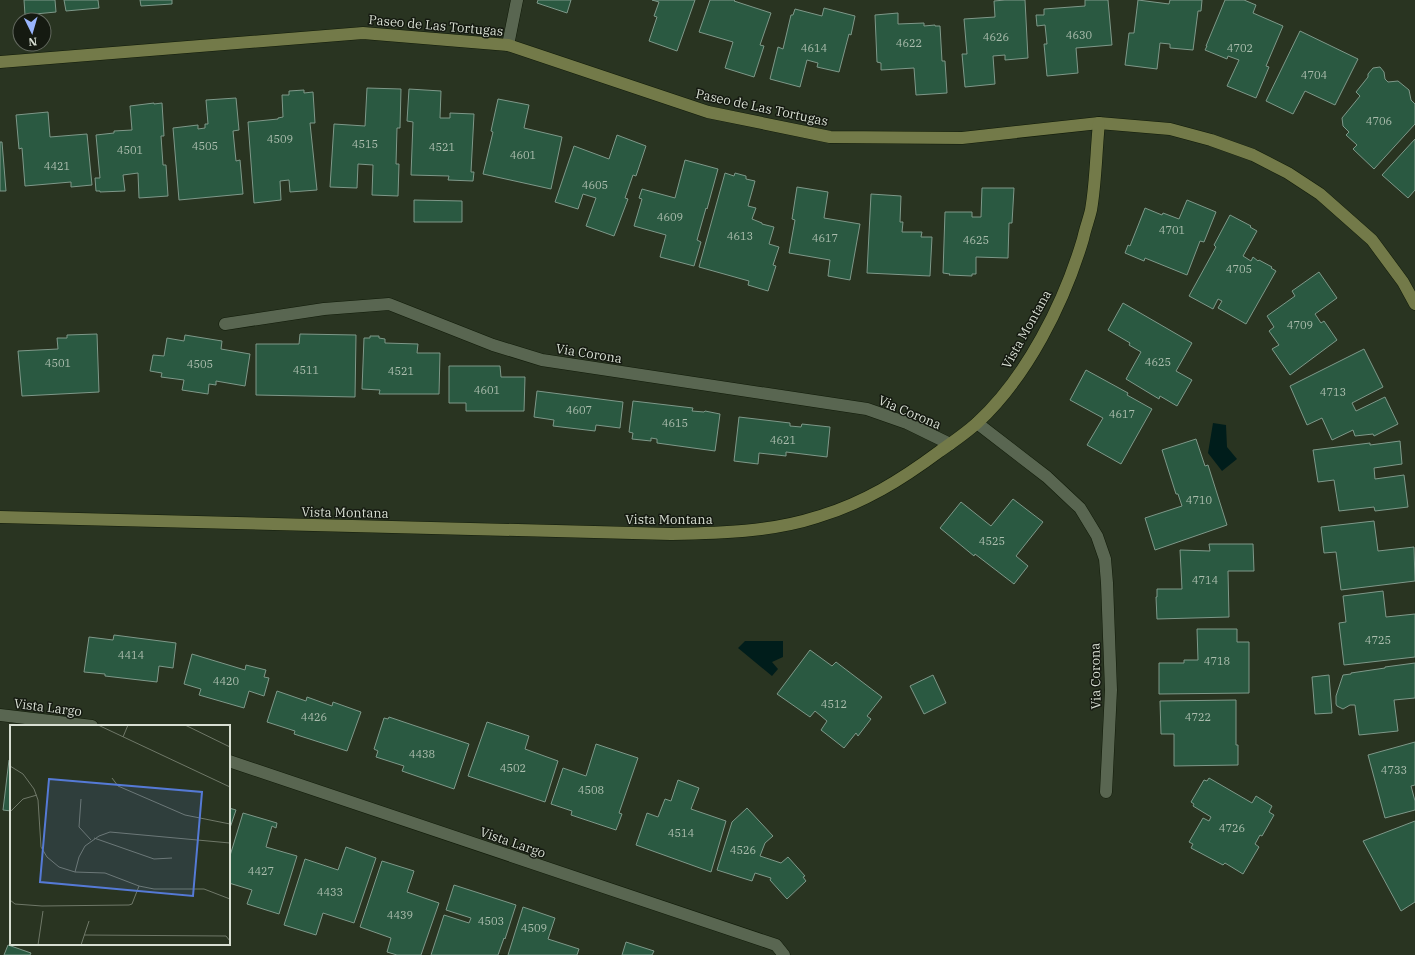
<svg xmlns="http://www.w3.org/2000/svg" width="1415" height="955" viewBox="0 0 1415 955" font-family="'IBM Plex Serif',serif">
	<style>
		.water { fill: #001d1b }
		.building { fill: #2a5941; stroke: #7e9889 }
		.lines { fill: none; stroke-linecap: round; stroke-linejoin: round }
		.street-casing { stroke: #111b09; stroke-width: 13 }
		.secondary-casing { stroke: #111b09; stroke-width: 13 }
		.street { stroke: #596651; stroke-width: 12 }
		.secondary { stroke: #737a49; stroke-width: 12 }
		.labels { text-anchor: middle; stroke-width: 3; stroke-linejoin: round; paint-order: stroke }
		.number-label { font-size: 11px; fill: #acbeae }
		.street-label { font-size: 13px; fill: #d8dfd3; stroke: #151a11 }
		.inset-road { fill: none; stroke: #6f7868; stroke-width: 1 }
		.view { fill: #557ad6; fill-opacity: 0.15; stroke: #557ad6; stroke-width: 2 }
		.inset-edge { fill: none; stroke: #d8dfd3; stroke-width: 2 }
	</style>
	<rect width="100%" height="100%" fill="#293421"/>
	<g class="water">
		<path d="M 1213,423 L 1226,425 L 1227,447 L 1237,459 L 1222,471 L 1208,453 Z"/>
		<path d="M 745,641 L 783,641 L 783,657 L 772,662 L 778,669 L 772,676 L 738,648 Z"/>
	</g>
	<g class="building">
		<path d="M 24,0 L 55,0 L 56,12 L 25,15 Z"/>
		<path d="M 64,0 L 98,0 L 99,8 L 66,11 Z"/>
		<path d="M 140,0 L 172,0 L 172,4 L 141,6 Z"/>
		<path d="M 538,0 L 571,0 L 567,13 L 537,3 Z"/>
		<path d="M 652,0 L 695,0 L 677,51 L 649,41 L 657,17 L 654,16 L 659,2 Z"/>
		<path d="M 710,0 L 735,0 L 734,1 L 771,13 L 760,45 L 764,46 L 754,77 L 725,68 L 733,42 L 699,32 Z"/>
		<path d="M 1005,0 L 1025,0 L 1028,58 L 1005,60 L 1005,55 L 993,56 L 995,84 L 965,87 L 962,54 L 967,54 L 964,19 L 995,17 L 994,1 Z"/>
		<path d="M 1085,0 L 1108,0 L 1112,45 L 1076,48 L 1078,73 L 1047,76 L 1044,44 L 1047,44 L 1045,25 L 1037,26 L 1036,15 L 1044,15 L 1044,9 L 1085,6 Z"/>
		<path d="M 1138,0 L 1169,4 L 1170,0 L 1202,0 L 1201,11 L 1198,11 L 1193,50 L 1170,48 L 1170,44 L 1160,43 L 1157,69 L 1125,65 L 1129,33 L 1134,33 Z"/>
		<path d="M 1225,0 L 1244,0 L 1256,5 L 1253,13 L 1283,26 L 1266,66 L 1269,67 L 1256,98 L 1227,86 L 1239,60 L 1228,56 L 1227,59 L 1205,50 L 1207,46 L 1206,46 Z"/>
		<path d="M 824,8 L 855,16 L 851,35 L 849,34 L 839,72 L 817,67 L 818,63 L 807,60 L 800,87 L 770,79 L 778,47 L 783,49 L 791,15 L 793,15 L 795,9 L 822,16 Z"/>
		<path d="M 898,13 L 898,24 L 924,23 L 924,26 L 935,25 L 935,26 L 940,26 L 942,61 L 945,61 L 947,93 L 916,95 L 914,68 L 881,70 L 881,63 L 877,62 L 875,15 Z"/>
		<path d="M 1300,31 L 1358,59 L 1335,105 L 1305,91 L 1293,114 L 1266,101 Z"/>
		<path d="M 1380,67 L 1384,72 L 1385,79 L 1388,82 L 1398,81 L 1409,90 L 1411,100 L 1415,104 L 1415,124 L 1374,169 L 1353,149 L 1357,145 L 1346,135 L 1349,132 L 1343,126 L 1342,118 L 1360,96 L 1356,92 L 1368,77 L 1368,74 L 1373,68 Z"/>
		<path d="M 367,88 L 401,89 L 400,128 L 397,128 L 396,164 L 399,164 L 398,196 L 372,195 L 373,165 L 358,164 L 357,188 L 330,187 L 334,124 L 365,126 Z"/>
		<path d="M 409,89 L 441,91 L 440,118 L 450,118 L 450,113 L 474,114 L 471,172 L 474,172 L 473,181 L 448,180 L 449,176 L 411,175 L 413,122 L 407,121 Z"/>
		<path d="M 304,90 L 304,93 L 313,92 L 315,123 L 310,123 L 317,190 L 290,192 L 289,180 L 280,181 L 281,200 L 254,203 L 248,122 L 278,119 L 278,118 L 283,117 L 282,95 L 289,95 L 289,91 Z"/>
		<path d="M 236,98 L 239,130 L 233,131 L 236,161 L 240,160 L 243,194 L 179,200 L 173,128 L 198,125 L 198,129 L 205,128 L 205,124 L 208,124 L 206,100 Z"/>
		<path d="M 498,99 L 529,105 L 524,128 L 562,137 L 551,189 L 483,174 L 493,132 L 491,131 Z"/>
		<path d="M 154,103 L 154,104 L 162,103 L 164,136 L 161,136 L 163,165 L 166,165 L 168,196 L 139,198 L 138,173 L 123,175 L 125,191 L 100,192 L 100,191 L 96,191 L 95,178 L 100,178 L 96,135 L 114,133 L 114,131 L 132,130 L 130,106 Z"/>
		<path d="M 48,112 L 50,137 L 87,134 L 92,185 L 71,187 L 71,182 L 25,186 L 22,148 L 19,149 L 16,115 Z"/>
		<path d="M 617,135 L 646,146 L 636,176 L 633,175 L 625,198 L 628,199 L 614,236 L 586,226 L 596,198 L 583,194 L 578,209 L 555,202 L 574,146 L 609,159 Z"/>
		<path d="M 1415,139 L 1415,190 L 1408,198 L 1382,175 Z"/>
		<path d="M 0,142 L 2,142 L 6,191 L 0,191 Z"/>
		<path d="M 685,160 L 718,169 L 707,209 L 706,208 L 697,240 L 701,242 L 694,266 L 660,257 L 666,235 L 634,226 L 642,199 L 639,198 L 642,189 L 675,198 Z"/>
		<path d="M 725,173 L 734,176 L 735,173 L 746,176 L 746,179 L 755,181 L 748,206 L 756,208 L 752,219 L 762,223 L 762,224 L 774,227 L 769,244 L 779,247 L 773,265 L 776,266 L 768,291 L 748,285 L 749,281 L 699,267 Z"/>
		<path d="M 797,187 L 828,192 L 824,218 L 860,224 L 850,280 L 828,276 L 830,260 L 789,253 L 795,220 L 792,219 Z"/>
		<path d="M 982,188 L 1014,188 L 1012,223 L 1009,223 L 1008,258 L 976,257 L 976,274 L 972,274 L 972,276 L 949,275 L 950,274 L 943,273 L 945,212 L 972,212 L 972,217 L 981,217 Z"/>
		<path d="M 871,194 L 901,196 L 900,222 L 903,222 L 902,232 L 922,232 L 921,237 L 932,237 L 930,276 L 867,273 Z"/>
		<path d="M 414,200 L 462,201 L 462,222 L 414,222 Z"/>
		<path d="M 1187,200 L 1216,212 L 1204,242 L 1200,241 L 1187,275 L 1145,258 L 1144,261 L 1125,253 L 1128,245 L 1130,246 L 1145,208 L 1162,215 L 1163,213 L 1179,219 Z"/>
		<path d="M 1230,215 L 1251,226 L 1250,227 L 1257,231 L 1243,256 L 1251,261 L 1253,257 L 1258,261 L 1259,260 L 1272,267 L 1271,268 L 1276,271 L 1246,324 L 1218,308 L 1222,301 L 1218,299 L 1213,309 L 1189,296 L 1216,247 L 1214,245 Z"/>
		<path d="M 1319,272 L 1337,298 L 1315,314 L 1321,323 L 1324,321 L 1337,340 L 1290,375 L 1272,349 L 1279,345 L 1269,331 L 1274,327 L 1267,316 L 1295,296 L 1292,291 Z"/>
		<path d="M 1123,303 L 1192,343 L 1176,371 L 1192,380 L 1177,406 L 1160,396 L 1159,399 L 1126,379 L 1141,352 L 1129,345 L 1130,343 L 1108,330 Z"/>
		<path d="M 97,334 L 99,392 L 22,396 L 18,351 L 58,349 L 57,338 L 67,338 L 67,335 Z"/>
		<path d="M 300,334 L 356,335 L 355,397 L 256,395 L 256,344 L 299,344 Z"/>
		<path d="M 185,335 L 222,341 L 221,349 L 250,354 L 245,386 L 216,381 L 216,385 L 209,384 L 208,394 L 182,390 L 184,380 L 161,377 L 162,373 L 150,371 L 153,355 L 164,356 L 167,338 L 184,341 Z"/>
		<path d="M 370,336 L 379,336 L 379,338 L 385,339 L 385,343 L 418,344 L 417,353 L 440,353 L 439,394 L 379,394 L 380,390 L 362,389 L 364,338 L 370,338 Z"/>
		<path d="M 1364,349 L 1383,387 L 1352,403 L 1356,411 L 1385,397 L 1398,424 L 1374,436 L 1373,434 L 1355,436 L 1353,430 L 1332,440 L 1322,418 L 1307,425 L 1290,386 Z"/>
		<path d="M 449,366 L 500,366 L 501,377 L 525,377 L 524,411 L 466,411 L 466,403 L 449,403 Z"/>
		<path d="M 1086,370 L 1128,393 L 1127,395 L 1152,409 L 1121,464 L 1087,445 L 1103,418 L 1070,400 Z"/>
		<path d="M 537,391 L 623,402 L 620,428 L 596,425 L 595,431 L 553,426 L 554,420 L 534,417 Z"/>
		<path d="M 633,401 L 693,408 L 692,411 L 704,412 L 705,411 L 720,414 L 715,451 L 657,443 L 657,439 L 651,438 L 651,441 L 632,439 L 633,433 L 629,432 Z"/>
		<path d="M 739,417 L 790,423 L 790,426 L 801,427 L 802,424 L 830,427 L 827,457 L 786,452 L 786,456 L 759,453 L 758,464 L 734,461 Z"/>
		<path d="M 1196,439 L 1205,466 L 1208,465 L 1227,525 L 1155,550 L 1145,518 L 1182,506 L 1178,494 L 1176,494 L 1162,450 Z"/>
		<path d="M 1400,441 L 1402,464 L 1374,468 L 1375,479 L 1404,475 L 1408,507 L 1375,511 L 1374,507 L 1339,511 L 1334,480 L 1318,482 L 1313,450 L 1370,443 L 1370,445 Z"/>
		<path d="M 1013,499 L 1043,522 L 1016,556 L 1028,566 L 1014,584 L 975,554 L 974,556 L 940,528 L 961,502 L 991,526 Z"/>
		<path d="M 1374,521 L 1378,551 L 1414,547 L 1415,581 L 1341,590 L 1336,552 L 1324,553 L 1321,527 Z"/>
		<path d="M 1209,544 L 1253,544 L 1254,571 L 1228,571 L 1229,617 L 1157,619 L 1156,597 L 1157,597 L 1157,589 L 1182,589 L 1180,550 L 1210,551 Z"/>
		<path d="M 1383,591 L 1386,617 L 1415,614 L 1415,657 L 1344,665 L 1339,623 L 1346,622 L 1343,596 Z"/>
		<path d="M 1197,629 L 1237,629 L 1237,642 L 1249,642 L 1249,693 L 1159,694 L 1159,663 L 1184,663 L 1184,660 L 1198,660 Z"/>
		<path d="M 114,635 L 176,643 L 173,668 L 159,666 L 157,682 L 105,676 L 105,674 L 84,672 L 89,637 L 113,640 Z"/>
		<path d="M 810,650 L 832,666 L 836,662 L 882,697 L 867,716 L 871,719 L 858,736 L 856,733 L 844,748 L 821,730 L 827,721 L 815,711 L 810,717 L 777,694 Z"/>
		<path d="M 192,654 L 245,670 L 246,665 L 266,670 L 264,677 L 269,678 L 264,696 L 249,691 L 244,708 L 199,695 L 201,689 L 184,684 Z"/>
		<path d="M 1415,663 L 1415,698 L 1394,700 L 1398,731 L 1359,735 L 1355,705 L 1350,705 L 1343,709 L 1337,706 L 1336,704 L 1336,696 L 1343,675 L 1351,674 L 1351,673 L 1385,668 L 1385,667 Z"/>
		<path d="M 933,675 L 946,703 L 924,714 L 910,686 Z"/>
		<path d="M 1329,675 L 1332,713 L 1315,714 L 1312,677 Z"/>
		<path d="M 277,691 L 306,701 L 307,697 L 332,706 L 333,702 L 361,712 L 347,751 L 294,734 L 295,731 L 267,722 Z"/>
		<path d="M 1236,700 L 1236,745 L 1238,745 L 1238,765 L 1174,766 L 1174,734 L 1161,734 L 1160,701 Z"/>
		<path d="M 389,717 L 469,744 L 454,789 L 402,771 L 404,766 L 376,757 L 378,751 L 374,749 L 384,718 L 388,719 Z"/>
		<path d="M 487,722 L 529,736 L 525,749 L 558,761 L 545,802 L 468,776 Z"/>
		<path d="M 1415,742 L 1415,785 L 1411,786 L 1415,801 L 1415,810 L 1385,818 L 1368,755 Z"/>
		<path d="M 596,744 L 638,758 L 619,813 L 622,814 L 616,830 L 571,815 L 572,811 L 551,804 L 563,768 L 586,776 Z"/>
		<path d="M 9,760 L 11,761 L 11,811 L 3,810 Z"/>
		<path d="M 1209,778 L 1252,803 L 1256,796 L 1272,806 L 1269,812 L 1274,815 L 1262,836 L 1260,835 L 1255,844 L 1259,847 L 1243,874 L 1225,863 L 1223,865 L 1191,848 L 1193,844 L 1189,842 L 1203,818 L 1209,821 L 1211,817 L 1193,806 L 1194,804 L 1191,802 L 1204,780 L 1207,781 Z"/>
		<path d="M 678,780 L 699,788 L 691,809 L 726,821 L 711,872 L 636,845 L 647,813 L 658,817 L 665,799 L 671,801 Z"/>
		<path d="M 229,808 L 236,810 L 229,831 Z"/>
		<path d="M 747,808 L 773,836 L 765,843 L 760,856 L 781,863 L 788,857 L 805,876 L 803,877 L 806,881 L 787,899 L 770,880 L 771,878 L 755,873 L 752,881 L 717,870 L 732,822 Z"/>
		<path d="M 243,813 L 277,823 L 276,828 L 272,826 L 266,847 L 297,856 L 279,914 L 247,904 L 252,890 L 229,883 L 229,859 Z"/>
		<path d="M 1415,821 L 1415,902 L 1401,911 L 1363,841 Z"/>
		<path d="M 346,847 L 376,858 L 354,923 L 323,913 L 316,935 L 284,925 L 305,859 L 338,870 Z"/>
		<path d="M 382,861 L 414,871 L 407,892 L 439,903 L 421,955 L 397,955 L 387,952 L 391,938 L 360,927 Z"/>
		<path d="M 454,885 L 516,905 L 505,939 L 504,938 L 498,955 L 431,955 L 444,915 L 469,923 L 471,918 L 446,910 Z"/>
		<path d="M 523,907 L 555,918 L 548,939 L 579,949 L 577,955 L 508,955 Z"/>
		<path d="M 626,942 L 654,951 L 652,955 L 622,955 Z"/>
		<path d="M 8,945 L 31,953 L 30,955 L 4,955 Z"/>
	</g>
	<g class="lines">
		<defs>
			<g id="street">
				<path d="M 508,45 L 517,0"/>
				<path d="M 225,324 L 324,309 L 389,304 L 493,345 L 542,360 L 867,409 L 907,423 L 950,444"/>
				<path d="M 977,423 L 1047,477 L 1080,508 L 1097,536 L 1105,559 L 1107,583 L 1111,690 L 1106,792"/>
				<path d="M 0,715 L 92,726"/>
				<path d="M 229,761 L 776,945 L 784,955"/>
			</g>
			<g id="secondary">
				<path d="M 0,62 L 363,33 L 508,45 L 708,112 L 830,137 L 962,138 L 1099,123 L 1170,129 L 1211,140 L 1253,155 L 1288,173 L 1320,194 L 1372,240 L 1403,282 L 1415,304"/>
				<path d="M 0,517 L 671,534 C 719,533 771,532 817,517 C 864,503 901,480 940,451 C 953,442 966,433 977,423 C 1027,377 1064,303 1083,239 C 1085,229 1089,219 1091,210 C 1096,181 1096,152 1099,123"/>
			</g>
		</defs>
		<use href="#street" class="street-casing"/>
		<use href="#secondary" class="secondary-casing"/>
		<use href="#street" class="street"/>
		<use href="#secondary" class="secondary"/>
	</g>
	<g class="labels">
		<g class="number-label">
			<text x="1079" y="39">4630</text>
			<text x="996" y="41">4626</text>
			<text x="909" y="47">4622</text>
			<text x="814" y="52">4614</text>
			<text x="1240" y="52">4702</text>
			<text x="1314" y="79">4704</text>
			<text x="1379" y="125">4706</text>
			<text x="280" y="143">4509</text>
			<text x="365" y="148">4515</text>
			<text x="205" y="150">4505</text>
			<text x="442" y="151">4521</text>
			<text x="130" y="154">4501</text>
			<text x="523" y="159">4601</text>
			<text x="57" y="170">4421</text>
			<text x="595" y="189">4605</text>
			<text x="670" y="221">4609</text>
			<text x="1172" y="234">4701</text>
			<text x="740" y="240">4613</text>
			<text x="825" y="242">4617</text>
			<text x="976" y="244">4625</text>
			<text x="1239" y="273">4705</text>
			<text x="1300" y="329">4709</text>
			<text x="1158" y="366">4625</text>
			<text x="58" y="367">4501</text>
			<text x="200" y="368">4505</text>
			<text x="306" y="374">4511</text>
			<text x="401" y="375">4521</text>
			<text x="487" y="394">4601</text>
			<text x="1333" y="396">4713</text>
			<text x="579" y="414">4607</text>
			<text x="1122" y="418">4617</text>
			<text x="675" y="427">4615</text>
			<text x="783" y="444">4621</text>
			<text x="1199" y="504">4710</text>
			<text x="992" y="545">4525</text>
			<text x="1205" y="584">4714</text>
			<text x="1378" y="644">4725</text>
			<text x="131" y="659">4414</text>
			<text x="1217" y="665">4718</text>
			<text x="226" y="685">4420</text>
			<text x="834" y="708">4512</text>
			<text x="314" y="721">4426</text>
			<text x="1198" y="721">4722</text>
			<text x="422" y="758">4438</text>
			<text x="513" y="772">4502</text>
			<text x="1394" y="774">4733</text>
			<text x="591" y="794">4508</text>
			<text x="1232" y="832">4726</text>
			<text x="681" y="837">4514</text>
			<text x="743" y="854">4526</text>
			<text x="261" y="875">4427</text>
			<text x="330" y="896">4433</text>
			<text x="400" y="919">4439</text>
			<text x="491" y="925">4503</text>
			<text x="534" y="932">4509</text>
		</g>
		<g class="street-label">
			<text transform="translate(436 25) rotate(5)" y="5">Paseo de Las Tortugas</text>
			<text transform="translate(762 107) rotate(12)" y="5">Paseo de Las Tortugas</text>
			<text transform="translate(1026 329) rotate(-61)" y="5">Vista Montana</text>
			<text transform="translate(589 353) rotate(9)" y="5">Via Corona</text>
			<text transform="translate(910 412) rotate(23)" y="5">Via Corona</text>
			<text transform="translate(345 512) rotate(1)" y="5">Vista Montana</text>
			<text x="669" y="524">Vista Montana</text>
			<text transform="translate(1095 676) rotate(-91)" y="5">Via Corona</text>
			<text transform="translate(48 707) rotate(7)" y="5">Vista Largo</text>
			<text transform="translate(513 842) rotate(19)" y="5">Vista Largo</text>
		</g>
	</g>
	<g transform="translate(10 725)">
		<rect width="220" height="220" fill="#293421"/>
		<path class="inset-road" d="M 88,0 L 220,62M 175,0 L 220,22M 113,12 L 118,0M 0,41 L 13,49 L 24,64 L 28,75 L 31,122 L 37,132 L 49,142 L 65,147 L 95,148 L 129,161 L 144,164 L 194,164 L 220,174M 102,53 L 108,61 L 175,90 L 220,99M 71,74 L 69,102 L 81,115M 0,87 L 13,74 L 27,70M 84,113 L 144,134 L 162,133M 65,147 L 69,132 L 75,121 L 89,111 L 100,107 L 220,118M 0,175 L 5,179 L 32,181 L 119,180 L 122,179 L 129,161M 74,210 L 216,211 L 220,216M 28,220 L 33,186M 71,220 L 79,196"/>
		<path class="view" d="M 39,54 L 192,67 L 183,171 L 30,157 Z"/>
		<rect width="220" height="220" class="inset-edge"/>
	</g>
	<g transform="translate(32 32) rotate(175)"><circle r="19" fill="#151a11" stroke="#63695f"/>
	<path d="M0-3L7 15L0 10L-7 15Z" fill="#99b5fd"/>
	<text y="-6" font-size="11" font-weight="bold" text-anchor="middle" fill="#d8dfd3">N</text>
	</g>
</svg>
